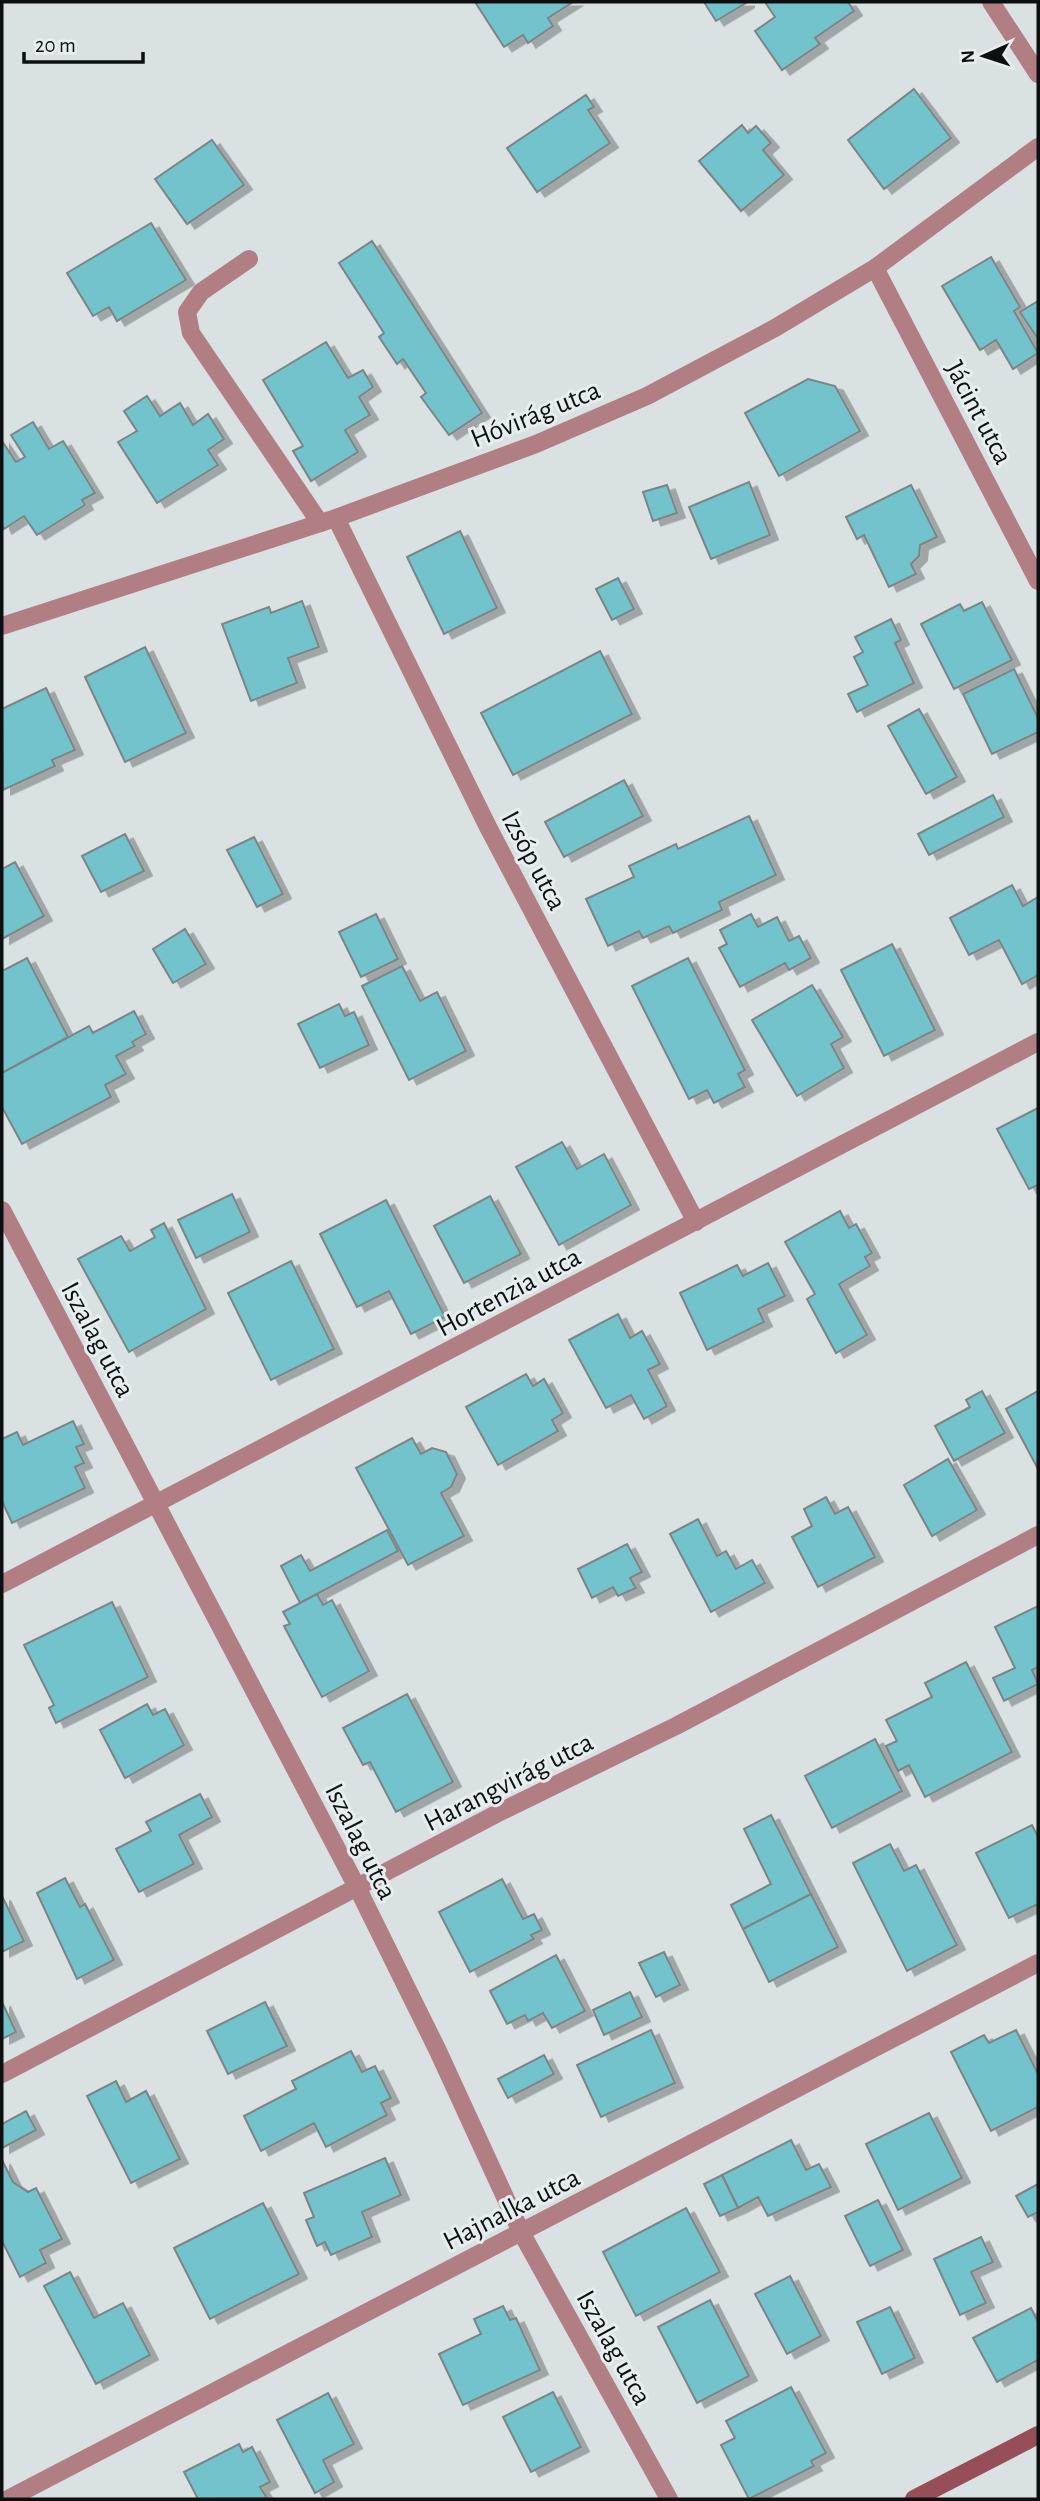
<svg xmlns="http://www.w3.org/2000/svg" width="1040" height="2501" viewBox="0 0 1040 2501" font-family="'Alegreya Sans',sans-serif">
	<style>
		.building { fill: #72c3cc; stroke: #7d8485; stroke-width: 2; filter: url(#shadow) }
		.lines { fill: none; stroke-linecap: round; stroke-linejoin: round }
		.lane { stroke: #b17e83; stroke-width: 18 }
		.street { stroke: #b17e83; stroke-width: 18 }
		.secondary { stroke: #964e58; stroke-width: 18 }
		.labels { text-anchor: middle; stroke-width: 6; stroke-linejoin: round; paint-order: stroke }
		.street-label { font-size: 28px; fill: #0d1010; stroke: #e7eeef }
	</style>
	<defs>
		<filter id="shadow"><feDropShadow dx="8" dy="4.5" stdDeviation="0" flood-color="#0004"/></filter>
	</defs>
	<rect width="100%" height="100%" fill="#dae1e2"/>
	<g class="building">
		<path d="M 475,2 L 573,2 L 548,18 L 553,26 L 528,43 L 523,35 L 504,47 Z"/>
		<path d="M 704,2 L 746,2 L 746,3 L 716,21 Z"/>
		<path d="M 765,2 L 848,2 L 854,11 L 815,38 L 820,44 L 782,70 L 755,31 L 775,17 Z"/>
		<path d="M 914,89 L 951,138 L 884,189 L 848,140 Z"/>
		<path d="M 586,95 L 594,107 L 588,110 L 610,143 L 537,192 L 507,148 Z"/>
		<path d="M 742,125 L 748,133 L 756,126 L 771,143 L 763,150 L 784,175 L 741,211 L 699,161 Z"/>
		<path d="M 212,140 L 244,185 L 187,224 L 155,179 Z"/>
		<path d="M 151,223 L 186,280 L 117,321 L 109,307 L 93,316 L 67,273 Z"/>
		<path d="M 372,241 L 482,413 L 449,435 L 421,397 L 426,393 L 403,359 L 397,364 L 379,337 L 384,333 L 339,263 Z"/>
		<path d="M 991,257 L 1020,307 L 1014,311 L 1038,353 L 1013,369 L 996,340 L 980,350 L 942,286 Z"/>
		<path d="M 1038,301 L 1038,339 L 1020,312 Z"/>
		<path d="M 326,342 L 348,378 L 363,370 L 373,387 L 359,397 L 370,415 L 345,430 L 358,452 L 311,481 L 293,451 L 303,446 L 263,380 Z"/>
		<path d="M 808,379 L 835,386 L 860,431 L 779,476 L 745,413 Z"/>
		<path d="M 147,396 L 160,416 L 180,403 L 193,425 L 208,414 L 224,439 L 208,450 L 218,465 L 157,503 L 118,442 L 137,431 L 124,411 Z"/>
		<path d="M 33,422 L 49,449 L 63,441 L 95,493 L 82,500 L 85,505 L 37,535 L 24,516 L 4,529 L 2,525 L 2,441 L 16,462 L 25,457 L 11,435 Z"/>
		<path d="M 749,482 L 770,535 L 711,559 L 689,507 Z"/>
		<path d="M 667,485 L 677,513 L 653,521 L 643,492 Z"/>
		<path d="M 911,485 L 937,537 L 920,545 L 919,556 L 911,564 L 916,574 L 889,587 L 864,535 L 857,539 L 846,517 Z"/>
		<path d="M 460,531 L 497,608 L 444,634 L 407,557 Z"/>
		<path d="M 618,578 L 634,609 L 612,620 L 596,589 Z"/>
		<path d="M 302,601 L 319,647 L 288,658 L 297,683 L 251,701 L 222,624 L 269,607 L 271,613 Z"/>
		<path d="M 982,602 L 1012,660 L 954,689 L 921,624 L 960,604 L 964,611 Z"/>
		<path d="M 891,619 L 901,640 L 895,643 L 914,683 L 857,712 L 848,694 L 868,685 L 854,657 L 863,652 L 855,637 Z"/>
		<path d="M 145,647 L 186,733 L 125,762 L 85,677 Z"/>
		<path d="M 600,651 L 632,714 L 513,775 L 481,713 Z"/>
		<path d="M 1014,669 L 1038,718 L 1038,732 L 992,754 L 963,694 Z"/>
		<path d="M 46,688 L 75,750 L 52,760 L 55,766 L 3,790 L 2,709 Z"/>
		<path d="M 919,709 L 957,777 L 926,794 L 888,726 Z"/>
		<path d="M 624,780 L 643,816 L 564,857 L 545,822 Z"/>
		<path d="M 993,795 L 1004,817 L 929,855 L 918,834 Z"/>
		<path d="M 749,816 L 776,875 L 719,902 L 722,910 L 673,933 L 669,926 L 643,938 L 639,931 L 608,946 L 586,899 L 634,877 L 629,866 L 676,844 L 678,849 Z"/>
		<path d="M 125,834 L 144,871 L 101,892 L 82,856 Z"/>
		<path d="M 254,837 L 283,894 L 257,907 L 227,850 Z"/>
		<path d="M 15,862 L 44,916 L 2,939 L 2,869 Z"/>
		<path d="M 1012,885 L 1023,906 L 1038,897 L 1038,975 L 1022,984 L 999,940 L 969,955 L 950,918 Z"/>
		<path d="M 376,914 L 398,959 L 361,977 L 339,932 Z"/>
		<path d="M 751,914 L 758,927 L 777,917 L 789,941 L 799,936 L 811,958 L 789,970 L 785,963 L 740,987 L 719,948 L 727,944 L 720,930 Z"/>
		<path d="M 185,929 L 206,964 L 173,983 L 153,949 Z"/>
		<path d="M 892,944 L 935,1030 L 884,1056 L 841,970 Z"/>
		<path d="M 27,958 L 68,1037 L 2,1073 L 2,971 Z"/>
		<path d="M 688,958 L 745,1070 L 738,1074 L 745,1087 L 714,1103 L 707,1090 L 689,1099 L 632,986 Z"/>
		<path d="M 402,966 L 420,1001 L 437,992 L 466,1051 L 409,1080 L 362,986 Z"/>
		<path d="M 812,985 L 843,1037 L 831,1044 L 844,1068 L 797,1096 L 752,1020 Z"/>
		<path d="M 339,1004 L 345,1016 L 354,1012 L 369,1045 L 320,1068 L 298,1024 Z"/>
		<path d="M 134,1011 L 146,1034 L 132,1042 L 135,1046 L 116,1056 L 126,1074 L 105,1085 L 111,1097 L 22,1144 L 2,1107 L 2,1073 L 89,1026 L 93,1033 Z"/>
		<path d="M 1038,1108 L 1038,1185 L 1029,1189 L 997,1129 Z"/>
		<path d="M 562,1142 L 577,1169 L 604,1154 L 631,1205 L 559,1245 L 516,1167 Z"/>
		<path d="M 232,1194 L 250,1232 L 196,1258 L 178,1220 Z"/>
		<path d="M 490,1196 L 521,1254 L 464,1283 L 434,1226 Z"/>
		<path d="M 386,1200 L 445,1317 L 411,1334 L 389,1291 L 357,1307 L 320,1234 Z"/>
		<path d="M 840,1211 L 849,1228 L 856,1224 L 872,1253 L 865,1257 L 870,1266 L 839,1284 L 867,1335 L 836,1353 L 807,1299 L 815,1294 L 785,1242 Z"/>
		<path d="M 164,1223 L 206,1309 L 129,1352 L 78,1259 L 121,1236 L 130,1251 L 155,1237 L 151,1230 Z"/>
		<path d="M 291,1261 L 334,1349 L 271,1380 L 228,1293 Z"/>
		<path d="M 768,1263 L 785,1296 L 758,1309 L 764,1322 L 707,1350 L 680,1293 L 737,1265 L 743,1276 Z"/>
		<path d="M 618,1314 L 630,1338 L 642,1331 L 660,1364 L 648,1370 L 667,1406 L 644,1419 L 631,1395 L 606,1408 L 569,1340 Z"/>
		<path d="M 526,1374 L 533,1386 L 544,1379 L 563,1413 L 552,1420 L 558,1431 L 498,1465 L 466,1407 Z"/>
		<path d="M 982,1391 L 1005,1433 L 954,1461 L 935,1426 L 970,1407 L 966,1400 Z"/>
		<path d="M 1038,1391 L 1038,1469 L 1006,1409 Z"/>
		<path d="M 73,1421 L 84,1444 L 76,1447 L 84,1463 L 75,1467 L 85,1488 L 12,1523 L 2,1501 L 2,1439 L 17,1432 L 23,1445 Z"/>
		<path d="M 412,1438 L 421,1454 L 432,1448 L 446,1452 L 457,1474 L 451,1487 L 441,1493 L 464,1536 L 408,1565 L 356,1468 Z"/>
		<path d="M 948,1459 L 977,1510 L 932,1536 L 904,1485 Z"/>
		<path d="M 826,1497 L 835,1514 L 848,1507 L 875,1557 L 818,1587 L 792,1537 L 812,1526 L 804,1509 Z"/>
		<path d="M 698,1519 L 717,1556 L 726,1551 L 736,1569 L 752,1560 L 765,1583 L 711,1612 L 670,1534 Z"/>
		<path d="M 387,1530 L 398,1551 L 300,1603 L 281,1566 L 301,1555 L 310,1571 Z"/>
		<path d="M 627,1544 L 642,1572 L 630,1578 L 636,1588 L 618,1596 L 613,1587 L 592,1598 L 578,1569 Z"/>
		<path d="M 317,1594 L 323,1605 L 332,1600 L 369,1671 L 322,1697 L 284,1626 L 290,1624 L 283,1612 Z"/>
		<path d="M 112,1602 L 148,1677 L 56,1723 L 49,1708 L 54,1705 L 24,1645 Z"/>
		<path d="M 1038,1606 L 1038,1667 L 1032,1670 L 1038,1684 L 1004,1701 L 993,1678 L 1015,1668 L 995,1627 Z"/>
		<path d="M 966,1662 L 1012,1752 L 925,1797 L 909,1765 L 898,1771 L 886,1746 L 897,1741 L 886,1720 L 932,1697 L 925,1683 Z"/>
		<path d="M 407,1694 L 453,1782 L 396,1812 L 370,1762 L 363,1765 L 343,1728 Z"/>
		<path d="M 147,1704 L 153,1715 L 165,1709 L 184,1745 L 125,1778 L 100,1730 Z"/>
		<path d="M 875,1739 L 902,1791 L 832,1828 L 805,1776 Z"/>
		<path d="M 200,1794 L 212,1817 L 179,1835 L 194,1864 L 139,1892 L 116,1849 L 151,1831 L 146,1822 Z"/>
		<path d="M 771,1815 L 811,1894 L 743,1929 L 731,1905 L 771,1884 L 744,1829 Z"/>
		<path d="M 1032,1825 L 1038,1837 L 1038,1904 L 1009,1918 L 976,1853 Z"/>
		<path d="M 890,1844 L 904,1871 L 916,1865 L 957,1945 L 907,1971 L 853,1863 Z"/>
		<path d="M 65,1878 L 80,1907 L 85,1904 L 114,1960 L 77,1979 L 37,1893 Z"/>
		<path d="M 502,1879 L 523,1919 L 534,1914 L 542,1930 L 531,1935 L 534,1939 L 470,1972 L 439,1912 Z"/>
		<path d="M 811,1894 L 838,1947 L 769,1982 L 743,1929 Z"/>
		<path d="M 2,1896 L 24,1941 L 2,1952 Z"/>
		<path d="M 664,1952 L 680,1985 L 656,1997 L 639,1963 Z"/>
		<path d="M 556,1955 L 585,2011 L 552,2028 L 543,2013 L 528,2021 L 525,2015 L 507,2024 L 490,1991 Z"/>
		<path d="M 630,1992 L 642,2017 L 604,2035 L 593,2010 Z"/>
		<path d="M 2,2002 L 16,2032 L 2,2039 Z"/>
		<path d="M 265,2002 L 287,2046 L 228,2074 L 207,2031 Z"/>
		<path d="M 651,2030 L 675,2083 L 601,2117 L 577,2065 Z"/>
		<path d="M 1016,2030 L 1038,2074 L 1038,2107 L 991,2131 L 951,2052 L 984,2035 L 989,2043 Z"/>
		<path d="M 351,2051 L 362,2072 L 375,2066 L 391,2098 L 381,2103 L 387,2115 L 326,2147 L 314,2123 L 261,2151 L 244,2116 L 296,2089 L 292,2081 Z"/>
		<path d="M 544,2055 L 554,2074 L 508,2098 L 498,2079 Z"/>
		<path d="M 116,2081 L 126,2102 L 146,2091 L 180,2159 L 131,2183 L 87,2096 Z"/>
		<path d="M 26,2111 L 36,2130 L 2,2148 L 2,2124 Z"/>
		<path d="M 929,2113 L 962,2178 L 898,2210 L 866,2144 Z"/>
		<path d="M 791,2140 L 806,2170 L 819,2164 L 831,2187 L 768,2216 L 758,2197 L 738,2208 L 722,2175 Z"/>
		<path d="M 385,2158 L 401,2195 L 362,2212 L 372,2237 L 331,2255 L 325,2242 L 317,2246 L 306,2220 L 314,2217 L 304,2193 Z"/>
		<path d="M 2,2160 L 13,2182 L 28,2192 L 36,2188 L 62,2239 L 40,2250 L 46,2263 L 20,2277 L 2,2241 Z"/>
		<path d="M 722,2175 L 738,2208 L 720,2216 L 704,2184 Z"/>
		<path d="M 1038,2184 L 1038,2212 L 1028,2217 L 1016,2196 Z"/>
		<path d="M 878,2200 L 903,2250 L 870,2266 L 845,2216 Z"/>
		<path d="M 263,2203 L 299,2274 L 210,2319 L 174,2248 Z"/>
		<path d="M 686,2208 L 720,2272 L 636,2316 L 603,2252 Z"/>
		<path d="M 981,2237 L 993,2262 L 971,2272 L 986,2303 L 960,2315 L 934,2259 Z"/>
		<path d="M 70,2272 L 94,2318 L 123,2303 L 150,2355 L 96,2384 L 44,2286 Z"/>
		<path d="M 790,2276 L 821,2336 L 787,2354 L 755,2294 Z"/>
		<path d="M 710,2300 L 749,2376 L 697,2403 L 658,2327 Z"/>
		<path d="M 503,2306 L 510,2320 L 516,2318 L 540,2370 L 463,2405 L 439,2354 L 481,2334 L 474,2319 Z"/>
		<path d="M 890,2307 L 915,2358 L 882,2374 L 857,2322 Z"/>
		<path d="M 1031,2308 L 1038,2322 L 1038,2360 L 997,2382 L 973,2338 Z"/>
		<path d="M 791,2387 L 826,2453 L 811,2461 L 814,2466 L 749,2499 L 721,2445 L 735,2438 L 726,2421 Z"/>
		<path d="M 553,2392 L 581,2447 L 531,2472 L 503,2417 Z"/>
		<path d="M 328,2393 L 354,2444 L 323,2460 L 334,2482 L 315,2493 L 277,2420 Z"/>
		<path d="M 239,2444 L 243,2452 L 252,2447 L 270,2482 L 260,2487 L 267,2498 L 198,2499 L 184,2472 Z"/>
	</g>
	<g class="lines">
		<path class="lane" d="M 249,259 L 201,292 L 187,312 L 191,333 L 320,523"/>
		<g class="street">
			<path d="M 991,2 L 1038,74"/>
			<path d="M 875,268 L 1038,581"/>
			<path d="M 336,518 L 488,827 L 696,1222"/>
			<path d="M 2,626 L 336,518 L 536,444 L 647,396 L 775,328 L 875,268 L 1038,147"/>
			<path d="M 2,1210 L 358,1889 L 438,2051 L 521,2232 L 669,2499"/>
			<path d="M 2,1584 L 1038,1042"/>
			<path d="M 2,2074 L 498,1813 L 676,1726 L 1038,1535"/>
			<path d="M 8,2499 L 1038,1963"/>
		</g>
		<path class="secondary" d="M 914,2499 L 1038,2435"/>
	</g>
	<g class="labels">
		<g class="street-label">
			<text transform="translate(980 412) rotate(62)" y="10">Jácint utca</text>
			<text transform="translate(535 413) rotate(-22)" y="10">Hóvirág utca</text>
			<text transform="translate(535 860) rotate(62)" y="10">Izsóp utca</text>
			<text transform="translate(508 1291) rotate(-28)" y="10">Hortenzia utca</text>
			<text transform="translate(99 1339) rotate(62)" y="10">Iszalag utca</text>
			<text transform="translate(508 1781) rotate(-27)" y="10">Harangvirág utca</text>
			<text transform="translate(362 1841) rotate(63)" y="10">Iszalag utca</text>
			<text transform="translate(511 2208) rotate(-27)" y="10">Hajnalka utca</text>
			<text transform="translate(615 2347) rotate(61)" y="10">Iszalag utca</text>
		</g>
	</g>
	<rect width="1040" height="2501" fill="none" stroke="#0d1010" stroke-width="7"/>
	<g transform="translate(984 56) rotate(267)" stroke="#e7eeef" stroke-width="5" paint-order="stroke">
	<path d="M0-5L12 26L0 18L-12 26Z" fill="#0d1010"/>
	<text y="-10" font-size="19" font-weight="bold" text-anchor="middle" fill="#0d1010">N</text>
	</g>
	<path d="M24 52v10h119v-10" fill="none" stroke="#0d1010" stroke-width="3.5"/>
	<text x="35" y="52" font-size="21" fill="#0d1010" stroke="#e7eeef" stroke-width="5" paint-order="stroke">20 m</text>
</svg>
